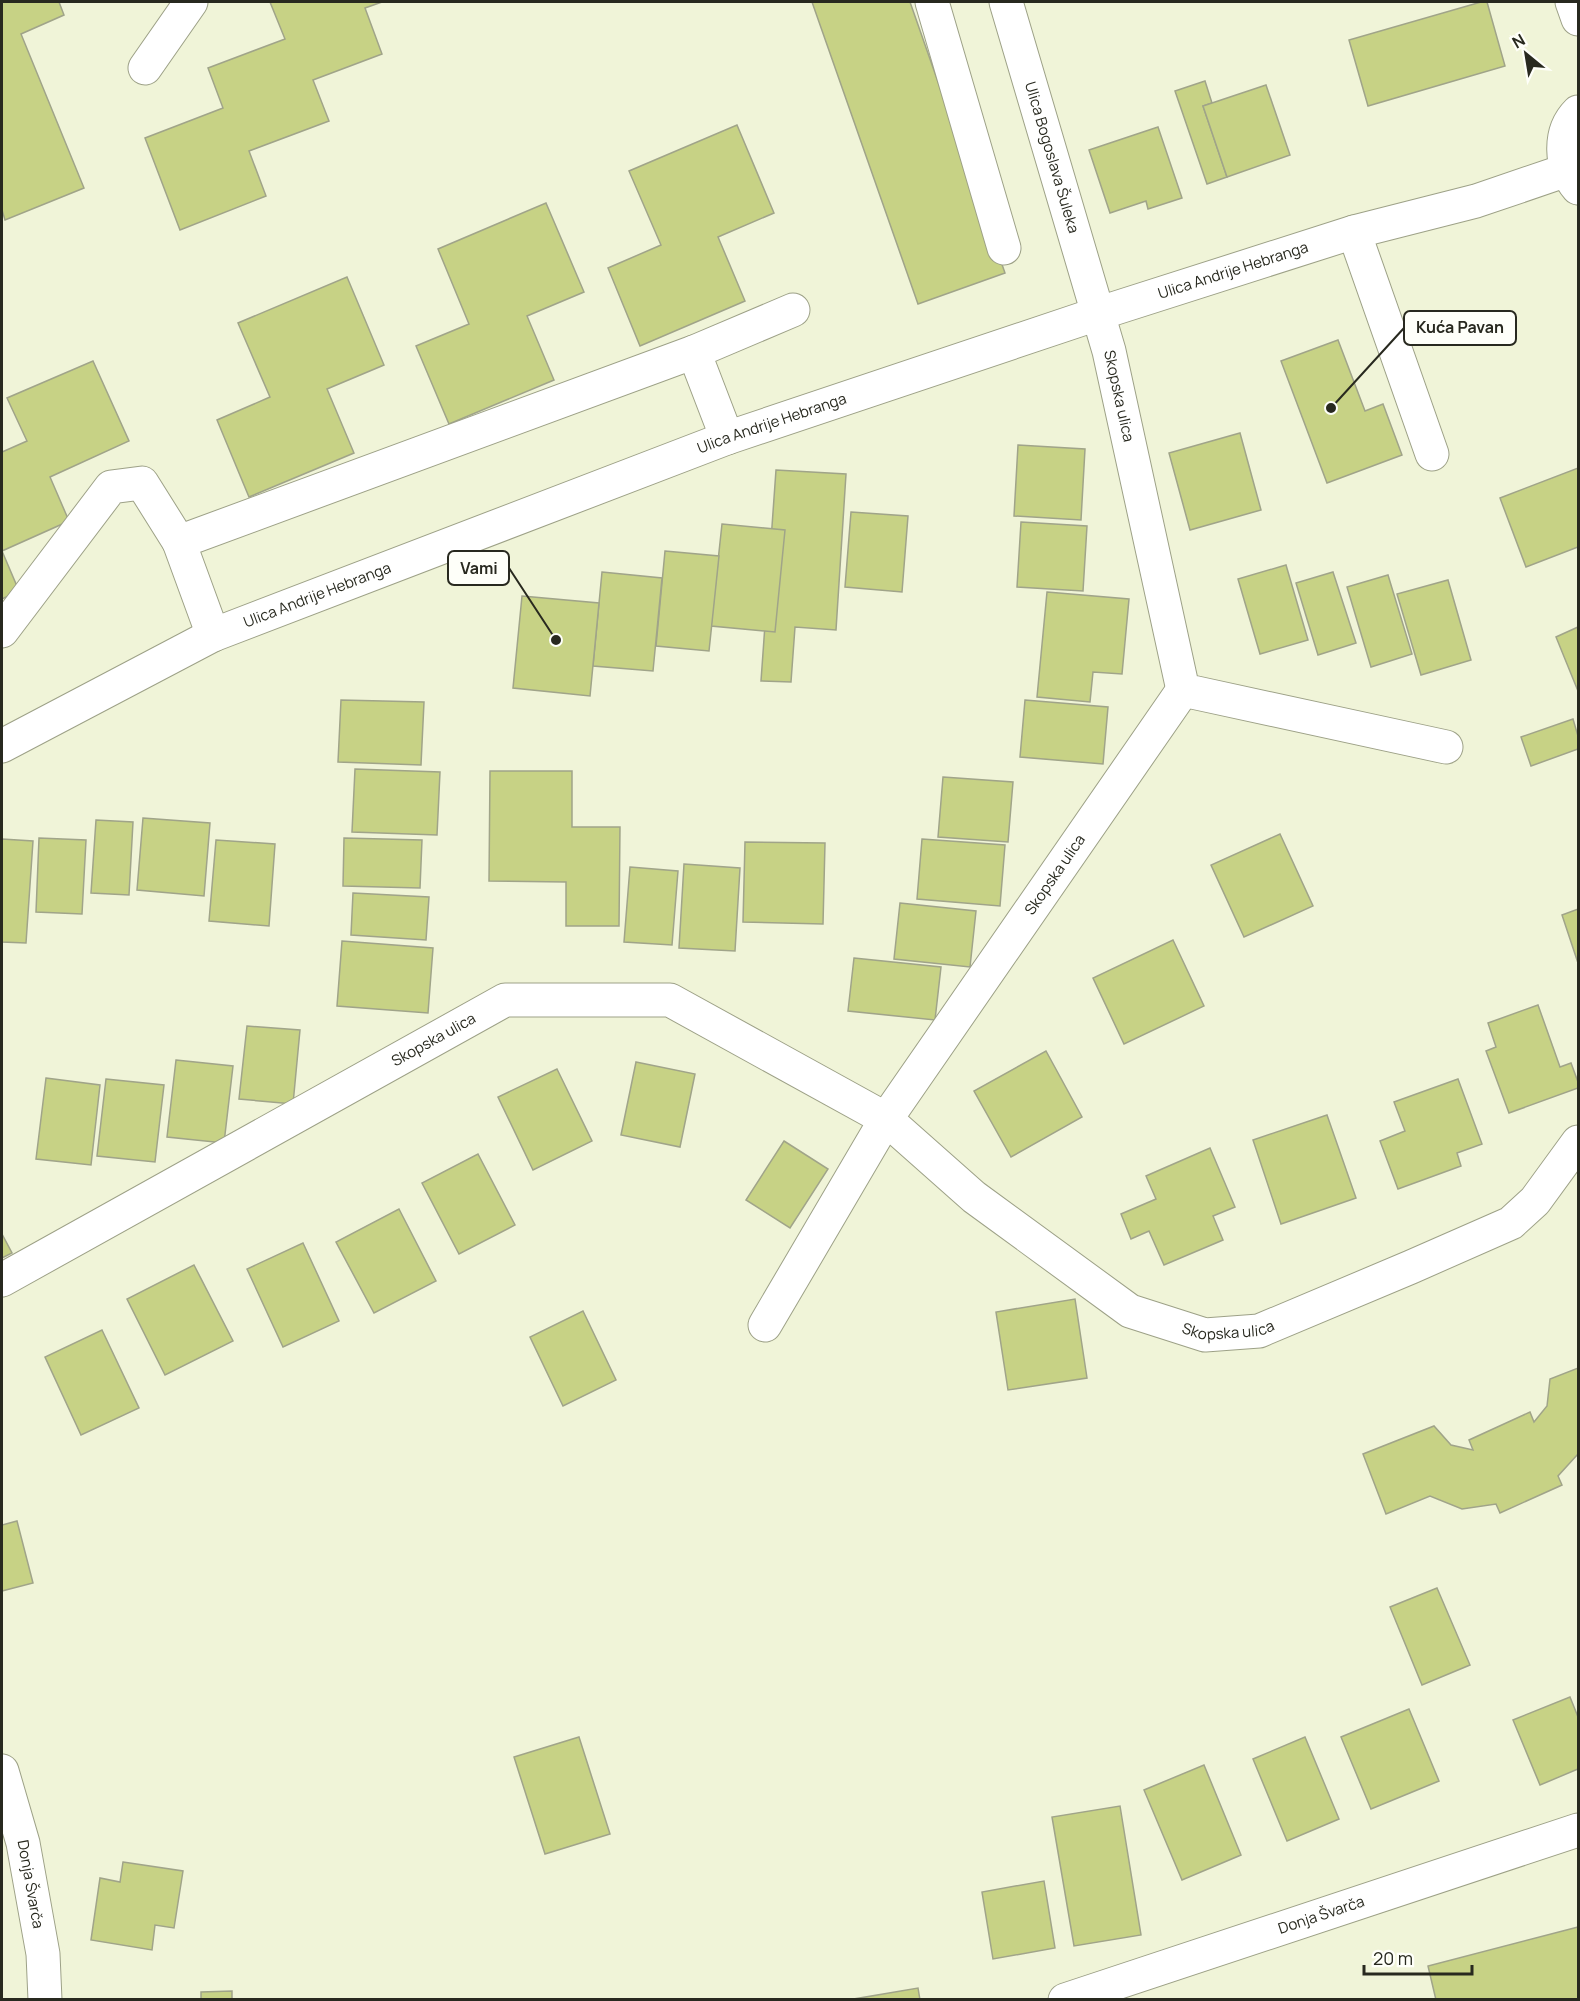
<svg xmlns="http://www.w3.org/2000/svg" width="1580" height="2001" viewBox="0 0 1580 2001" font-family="Manrope,sans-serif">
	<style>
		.building { fill: #c7d285; stroke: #a0a489; stroke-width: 1.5 }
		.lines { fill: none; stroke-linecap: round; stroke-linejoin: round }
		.minor-casing { stroke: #9da187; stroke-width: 35 }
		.major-casing { stroke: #9da187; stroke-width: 35 }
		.minor { stroke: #fff; stroke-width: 33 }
		.major { stroke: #fff; stroke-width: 33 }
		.labels { text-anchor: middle; stroke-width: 4.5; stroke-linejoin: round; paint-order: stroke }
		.street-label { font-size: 15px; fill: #28291f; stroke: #fefff9 }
		.leader { fill: none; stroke: #28291f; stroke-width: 2 }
		.callout-dot { fill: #28291f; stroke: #fefff9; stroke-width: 2 }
		.callout { fill: #fefff9; stroke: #28291f; stroke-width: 2 }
		.callout-label { font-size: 16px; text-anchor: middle; font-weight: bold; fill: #28291f }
	</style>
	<rect width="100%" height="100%" fill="#f0f4d8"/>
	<g class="building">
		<path d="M 2,2 L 59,2 L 64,15 L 21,34 L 84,188 L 5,220 L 2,210 Z"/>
		<path d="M 270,2 L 382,2 L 365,8 L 382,54 L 313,80 L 329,121 L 249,151 L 266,196 L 180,230 L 145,138 L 223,108 L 208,68 L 285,39 Z"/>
		<path d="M 812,2 L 910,2 L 1005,273 L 918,304 Z"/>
		<path d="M 1481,2 L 1487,2 L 1505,66 L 1368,106 L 1349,40 Z"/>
		<path d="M 1205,81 L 1212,103 L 1203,106 L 1227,177 L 1207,184 L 1175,91 Z"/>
		<path d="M 1266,85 L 1290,155 L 1227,177 L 1203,106 Z"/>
		<path d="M 737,125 L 774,213 L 718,237 L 745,301 L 640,346 L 608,268 L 661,245 L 629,171 Z"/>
		<path d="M 1158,127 L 1182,198 L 1148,209 L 1146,201 L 1110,213 L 1089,150 Z"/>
		<path d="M 546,203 L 584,292 L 527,316 L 554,380 L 449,424 L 416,346 L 469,324 L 438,249 Z"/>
		<path d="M 347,277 L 384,365 L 327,389 L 354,453 L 249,497 L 217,420 L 270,397 L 238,323 Z"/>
		<path d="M 1338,340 L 1365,411 L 1383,404 L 1402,455 L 1327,483 L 1281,361 Z"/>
		<path d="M 93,361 L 129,441 L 50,477 L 69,521 L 2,551 L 19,591 L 2,599 L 2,452 L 27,441 L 7,398 Z"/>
		<path d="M 1240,433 L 1261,510 L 1190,530 L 1169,453 Z"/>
		<path d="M 1018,445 L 1085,449 L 1081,520 L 1014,516 Z"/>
		<path d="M 1578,468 L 1578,547 L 1526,567 L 1500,498 Z"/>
		<path d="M 776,470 L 846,474 L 836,630 L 795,627 L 791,682 L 761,681 Z"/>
		<path d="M 851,512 L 908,516 L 902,592 L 845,587 Z"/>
		<path d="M 1021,522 L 1087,526 L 1083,591 L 1017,587 Z"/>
		<path d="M 722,524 L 785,530 L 775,632 L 711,626 Z"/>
		<path d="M 665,551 L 719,556 L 709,651 L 656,646 Z"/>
		<path d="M 1286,565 L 1308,640 L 1260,654 L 1238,579 Z"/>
		<path d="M 602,572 L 662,578 L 653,671 L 593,666 Z"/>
		<path d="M 1333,572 L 1356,643 L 1318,655 L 1296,583 Z"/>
		<path d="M 1388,575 L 1412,654 L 1371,667 L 1347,587 Z"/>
		<path d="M 1448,580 L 1471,660 L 1421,675 L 1397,594 Z"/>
		<path d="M 1047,592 L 1129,599 L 1122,674 L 1093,672 L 1090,702 L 1037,697 Z"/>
		<path d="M 522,596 L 599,603 L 590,696 L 513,688 Z"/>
		<path d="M 1578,627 L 1578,691 L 1556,637 Z"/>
		<path d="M 341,700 L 424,702 L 421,765 L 338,762 Z"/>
		<path d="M 1025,700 L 1108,707 L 1103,764 L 1020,757 Z"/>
		<path d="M 1573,719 L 1578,736 L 1578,749 L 1531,766 L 1521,737 Z"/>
		<path d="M 355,769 L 440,772 L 437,835 L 352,832 Z"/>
		<path d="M 490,771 L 572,771 L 572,827 L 620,827 L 619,926 L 566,926 L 566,882 L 489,881 Z"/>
		<path d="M 943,777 L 1013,782 L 1008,842 L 938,837 Z"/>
		<path d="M 143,818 L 210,823 L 204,896 L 137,890 Z"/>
		<path d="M 96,820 L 133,822 L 129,895 L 91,893 Z"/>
		<path d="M 1280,834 L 1313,906 L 1244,937 L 1211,865 Z"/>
		<path d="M 39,838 L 86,840 L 82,914 L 36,912 Z"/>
		<path d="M 344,838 L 422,840 L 420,888 L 343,886 Z"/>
		<path d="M 2,839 L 33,841 L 26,943 L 2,942 Z"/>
		<path d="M 922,839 L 1005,845 L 1000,906 L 917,899 Z"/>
		<path d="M 216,840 L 275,844 L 269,926 L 209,921 Z"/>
		<path d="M 745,842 L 825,843 L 823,924 L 743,922 Z"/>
		<path d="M 684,864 L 740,868 L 735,951 L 679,948 Z"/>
		<path d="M 630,867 L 678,871 L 672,945 L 624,942 Z"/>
		<path d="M 353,893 L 429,897 L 426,940 L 351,935 Z"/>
		<path d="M 900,903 L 976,911 L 970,967 L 894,959 Z"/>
		<path d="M 1578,909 L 1578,963 L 1562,915 Z"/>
		<path d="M 1173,940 L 1204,1006 L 1124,1044 L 1093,978 Z"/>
		<path d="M 342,941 L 433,948 L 428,1013 L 337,1006 Z"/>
		<path d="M 854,958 L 941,967 L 935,1020 L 848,1011 Z"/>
		<path d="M 1538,1005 L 1560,1067 L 1571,1063 L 1578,1082 L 1578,1088 L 1509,1113 L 1486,1051 L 1496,1047 L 1488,1023 Z"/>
		<path d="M 247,1026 L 300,1030 L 293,1104 L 239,1099 Z"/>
		<path d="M 1046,1051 L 1082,1117 L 1011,1157 L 974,1091 Z"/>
		<path d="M 176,1060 L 233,1066 L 224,1143 L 167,1137 Z"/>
		<path d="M 636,1062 L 695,1074 L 680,1147 L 621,1135 Z"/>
		<path d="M 557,1069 L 592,1141 L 533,1170 L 498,1097 Z"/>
		<path d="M 46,1078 L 100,1085 L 91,1165 L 36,1159 Z"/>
		<path d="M 106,1079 L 164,1085 L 155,1162 L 97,1156 Z"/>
		<path d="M 1458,1079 L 1482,1144 L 1457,1153 L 1461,1166 L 1398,1189 L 1380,1141 L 1405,1131 L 1394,1102 Z"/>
		<path d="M 1327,1115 L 1356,1198 L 1281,1224 L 1253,1140 Z"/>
		<path d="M 784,1141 L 828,1169 L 790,1228 L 746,1200 Z"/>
		<path d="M 1210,1148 L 1235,1207 L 1213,1216 L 1223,1240 L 1164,1265 L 1149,1231 L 1131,1239 L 1121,1214 L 1156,1199 L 1146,1176 Z"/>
		<path d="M 478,1154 L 515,1225 L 459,1254 L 422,1183 Z"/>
		<path d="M 399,1209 L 436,1281 L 374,1313 L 336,1242 Z"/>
		<path d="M 2,1234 L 12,1253 L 2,1258 Z"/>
		<path d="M 303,1243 L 339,1321 L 283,1347 L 247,1269 Z"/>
		<path d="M 194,1265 L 233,1341 L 165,1375 L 127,1299 Z"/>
		<path d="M 1075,1299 L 1087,1378 L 1008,1390 L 996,1312 Z"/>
		<path d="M 583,1311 L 616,1380 L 563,1406 L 530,1337 Z"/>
		<path d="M 102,1330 L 139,1408 L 81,1435 L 45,1357 Z"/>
		<path d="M 1578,1368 L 1578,1454 L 1558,1476 L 1562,1485 L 1500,1513 L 1496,1504 L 1462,1509 L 1430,1496 L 1386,1514 L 1363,1454 L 1434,1426 L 1451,1445 L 1473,1450 L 1469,1440 L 1530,1412 L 1534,1422 L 1547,1406 L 1550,1379 Z"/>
		<path d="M 17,1521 L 33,1583 L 2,1591 L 2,1525 Z"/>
		<path d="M 1437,1588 L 1470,1665 L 1422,1685 L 1390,1607 Z"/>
		<path d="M 1570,1697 L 1578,1717 L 1578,1769 L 1540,1785 L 1513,1720 Z"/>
		<path d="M 1409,1709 L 1439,1781 L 1371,1809 L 1341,1737 Z"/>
		<path d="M 579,1737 L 610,1834 L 545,1854 L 514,1757 Z"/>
		<path d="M 1305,1737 L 1339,1819 L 1287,1841 L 1253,1759 Z"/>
		<path d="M 1204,1765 L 1241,1855 L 1182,1880 L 1144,1790 Z"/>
		<path d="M 1120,1806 L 1141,1935 L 1074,1946 L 1052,1817 Z"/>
		<path d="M 123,1862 L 183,1871 L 174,1928 L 155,1925 L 152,1950 L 91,1940 L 100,1878 L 120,1882 Z"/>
		<path d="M 1044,1881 L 1055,1948 L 993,1959 L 982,1892 Z"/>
		<path d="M 1578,1927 L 1578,2000 L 1436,2000 L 1428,1966 Z"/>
		<path d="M 918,1988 L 920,2000 L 854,2000 L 854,1999 Z"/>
		<path d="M 232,1991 L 232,2000 L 201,2000 L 201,1992 Z"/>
	</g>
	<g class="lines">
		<defs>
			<g id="minor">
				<path d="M 932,2 L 1004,248"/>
				<path id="s1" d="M 1006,2 L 1109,351 L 1183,690 L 1446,747"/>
				<path d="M 145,68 L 191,2"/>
				<path d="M 1354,232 L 1432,454"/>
				<path d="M 694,352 L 793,310"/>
				<path d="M 2,631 L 111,487 L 142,483 L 179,542"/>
				<path d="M 213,635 L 179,542 L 694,352 L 727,438"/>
				<path id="s2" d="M 2,746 L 213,635 L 727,438 L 1097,314 L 1354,232 L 1476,201 L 1567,170"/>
				<path id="s3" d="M 2,1280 L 505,1000 L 670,1000 L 886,1119 L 974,1197 L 1130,1311 L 1205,1335 L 1259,1331 L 1411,1267 L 1511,1223 L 1535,1201 L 1578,1142"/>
				<path id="s4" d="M 765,1325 L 886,1119 L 1183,690"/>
				<path id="s5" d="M 2,1771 L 23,1843 L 43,1954 L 45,2000"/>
				<path id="s6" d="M 1065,2000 L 1578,1830"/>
			</g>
			<g id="major">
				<path d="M 1572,2 L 1578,19"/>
				<path d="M 1578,112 C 1558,132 1560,167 1578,188"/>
			</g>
		</defs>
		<use href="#minor" class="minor-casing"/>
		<use href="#major" class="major-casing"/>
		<use href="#minor" class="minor"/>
		<use href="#major" class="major"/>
	</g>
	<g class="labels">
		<g class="street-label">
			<text dy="5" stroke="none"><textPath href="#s1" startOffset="162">Ulica Bogoslava Šuleka</textPath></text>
			<text dy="5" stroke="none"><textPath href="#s2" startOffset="1322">Ulica Andrije Hebranga</textPath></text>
			<text dy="5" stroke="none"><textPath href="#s1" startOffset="410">Skopska ulica</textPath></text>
			<text dy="5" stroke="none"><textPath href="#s2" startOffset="836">Ulica Andrije Hebranga</textPath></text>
			<text dy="5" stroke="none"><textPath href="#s2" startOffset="350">Ulica Andrije Hebranga</textPath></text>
			<text dy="5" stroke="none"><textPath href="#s4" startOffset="536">Skopska ulica</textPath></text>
			<text dy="5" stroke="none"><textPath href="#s3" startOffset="494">Skopska ulica</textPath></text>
			<text dy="5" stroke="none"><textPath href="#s3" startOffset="1400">Skopska ulica</textPath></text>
			<text dy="5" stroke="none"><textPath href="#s5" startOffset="117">Donja Švarča</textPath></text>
			<text dy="5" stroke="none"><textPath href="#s6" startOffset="270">Donja Švarča</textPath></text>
		</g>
	</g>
	<path class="leader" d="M1331 408L1404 328M556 640L509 568"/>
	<g class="callout-dot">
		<circle cx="1331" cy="408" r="6"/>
		<circle cx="556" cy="640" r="6"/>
	</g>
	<g class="callout">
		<rect x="1404" y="311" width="112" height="34" rx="6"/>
		<rect x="448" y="551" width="61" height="34" rx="6"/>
	</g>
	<g class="callout-label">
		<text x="1460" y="333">Kuća Pavan</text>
		<text x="479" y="574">Vami</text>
	</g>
	<rect width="1580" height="2001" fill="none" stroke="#28291f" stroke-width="6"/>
	<g transform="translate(1526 54) rotate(330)" stroke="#fefff9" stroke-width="4.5" paint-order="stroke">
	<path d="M0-4.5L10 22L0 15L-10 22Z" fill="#28291f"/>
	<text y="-9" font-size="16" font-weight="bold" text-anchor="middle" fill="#28291f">N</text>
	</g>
	<path d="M1364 1965v9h108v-9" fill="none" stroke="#28291f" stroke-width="3"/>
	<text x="1373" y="1965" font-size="18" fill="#28291f" stroke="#fefff9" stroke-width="4.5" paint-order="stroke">20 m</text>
</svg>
